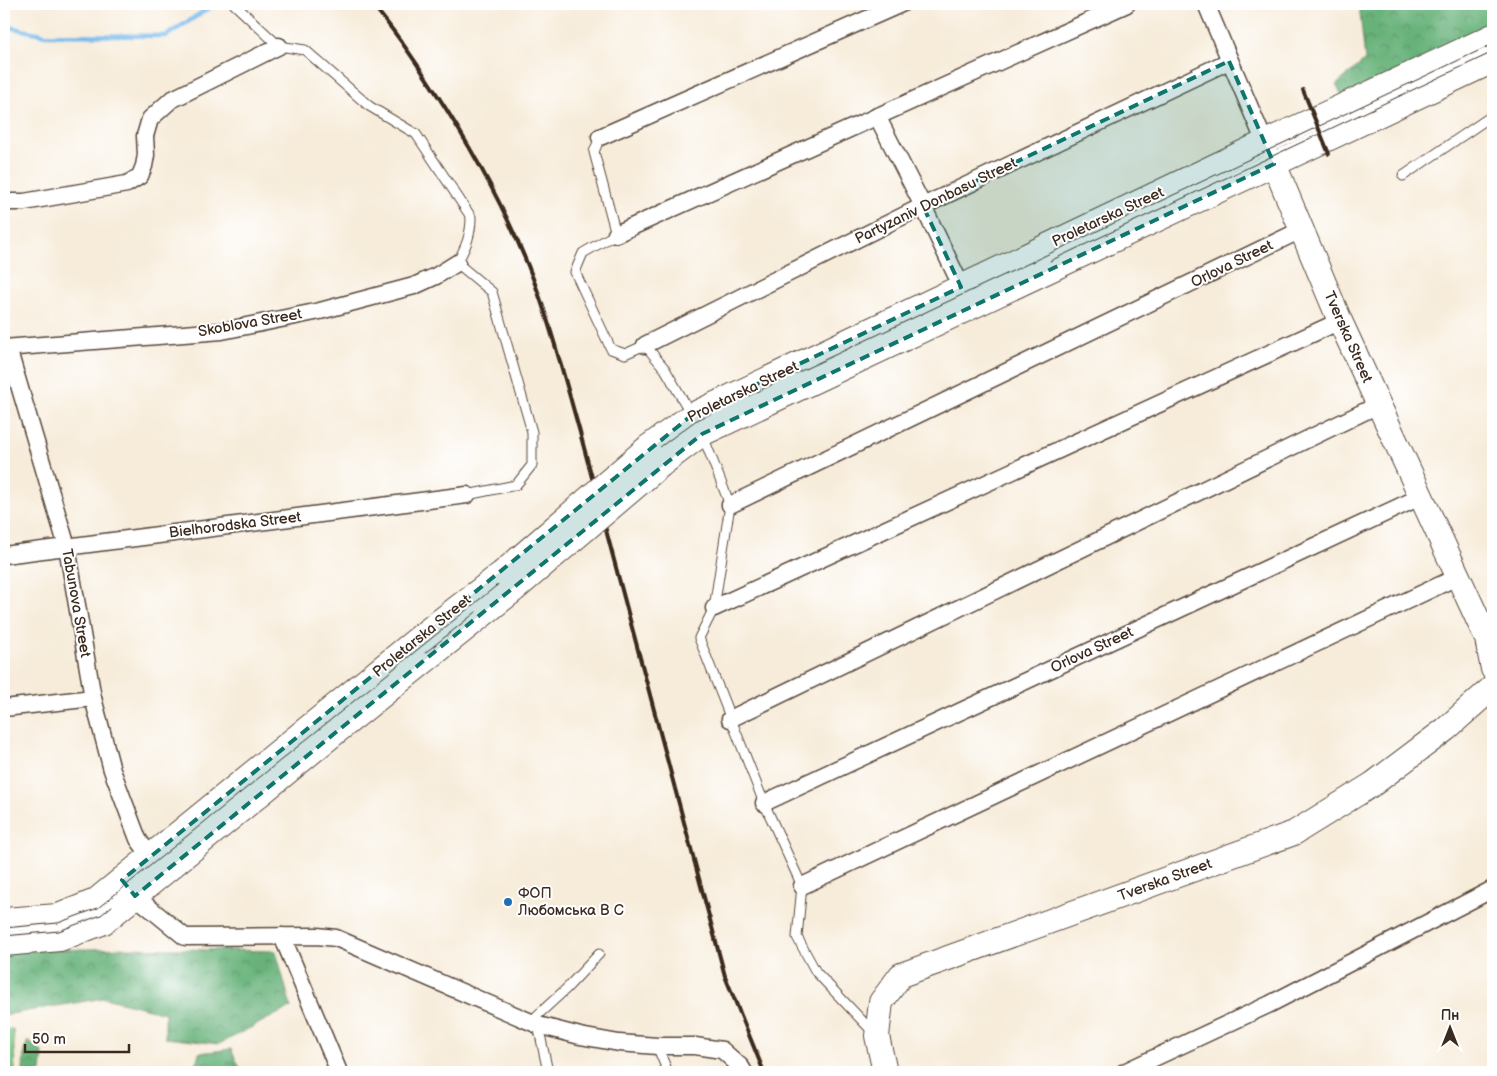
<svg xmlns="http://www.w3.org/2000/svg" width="1497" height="1076" font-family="'Balsamiq Sans',sans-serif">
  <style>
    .grass { fill: #80cf8f; stroke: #5e7c56 }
    .forest { fill: url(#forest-crowns); stroke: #526e4c }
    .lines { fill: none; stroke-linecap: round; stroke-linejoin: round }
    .stream { stroke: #73baeb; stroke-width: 4.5 }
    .lane-casing { stroke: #57473a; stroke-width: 11 }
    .street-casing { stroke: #57473a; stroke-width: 19 }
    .secondary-casing { stroke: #57473a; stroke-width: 26 }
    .lane { stroke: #fff; stroke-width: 9 }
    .street { stroke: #fff; stroke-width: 16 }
    .secondary { stroke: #fff; stroke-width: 24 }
    .tram { stroke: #3b2a1e; stroke-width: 1 }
    .rail { stroke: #3b2a1e; stroke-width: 4 }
    .secondary-bridge-casing { stroke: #57473a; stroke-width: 26; stroke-linecap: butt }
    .secondary-bridge { stroke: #fff; stroke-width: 24 }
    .marked { fill: #0f766e; fill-opacity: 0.2; stroke: #0f766e; stroke-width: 4; stroke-dasharray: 10 6; stroke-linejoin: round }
    .poi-dot { fill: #1f6fb2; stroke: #fff; stroke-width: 2 }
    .labels { text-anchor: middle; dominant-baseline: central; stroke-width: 4; stroke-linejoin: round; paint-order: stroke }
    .street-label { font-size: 15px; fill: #3b2a1e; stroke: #fff }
    .poi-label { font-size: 15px; fill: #3b2a1e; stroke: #fff; text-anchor: start }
  </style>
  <defs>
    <pattern id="forest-crowns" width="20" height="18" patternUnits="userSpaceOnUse" patternTransform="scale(1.25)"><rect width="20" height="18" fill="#68b27a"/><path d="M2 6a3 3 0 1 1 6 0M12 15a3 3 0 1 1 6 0" fill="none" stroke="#579163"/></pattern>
  </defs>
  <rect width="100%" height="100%" fill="#fff"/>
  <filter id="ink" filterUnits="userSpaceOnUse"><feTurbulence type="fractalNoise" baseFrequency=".02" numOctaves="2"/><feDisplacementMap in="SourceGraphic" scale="10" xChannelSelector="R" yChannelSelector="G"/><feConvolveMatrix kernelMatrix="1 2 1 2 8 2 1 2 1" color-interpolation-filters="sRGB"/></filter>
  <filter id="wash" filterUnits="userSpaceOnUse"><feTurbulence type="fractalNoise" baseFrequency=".0096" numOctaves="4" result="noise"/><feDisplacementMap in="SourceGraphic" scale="20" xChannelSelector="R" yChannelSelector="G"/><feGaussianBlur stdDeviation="1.12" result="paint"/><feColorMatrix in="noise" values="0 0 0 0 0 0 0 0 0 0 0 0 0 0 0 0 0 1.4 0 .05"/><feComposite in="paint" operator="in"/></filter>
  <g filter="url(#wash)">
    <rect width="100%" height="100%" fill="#f7ecda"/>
    <path class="grass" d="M13,1029L15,1072H4V1030Z"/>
    <g class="forest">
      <path d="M1359,4H1493V28L1343,97L1336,85L1365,60Z"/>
      <path d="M127,948L276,951L291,1007L219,1044L165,1038V1013L104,998L4,1015V951Z"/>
      <path d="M28,1041L43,1053L41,1072H23L24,1050Z"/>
      <path d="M231,1049L242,1072H194L199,1053Z"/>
    </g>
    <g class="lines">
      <path class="stream" d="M4,26L46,35L166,36L215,4"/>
    </g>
  </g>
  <g filter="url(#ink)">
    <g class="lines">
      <g class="lane-casing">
        <g id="lane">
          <path d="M234,4L279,46L305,50L369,106L416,134L471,217C471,235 466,247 457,263L492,292L532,432V465L516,485L467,495"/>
          <path d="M600,137L594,152L616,234L583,253L575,272L611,349L625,354L645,345L665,369L691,414"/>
          <path d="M1403,176L1493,115"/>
          <path d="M703,436L730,505L714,608L699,638L764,803L802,886L797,937L816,972L873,1032"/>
          <path d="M530,1022L566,989L599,954"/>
          <path d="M538,1025L548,1072"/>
          <path d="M657,1046L668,1072"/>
        </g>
      </g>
      <g class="street-casing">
        <g id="street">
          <path d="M1206,4L1268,150"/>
          <path d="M877,116L923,206L966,296"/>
          <path d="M600,137L901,4"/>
          <path d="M4,202H24L127,184L140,176L144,166L146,155L145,136L150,119L171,100L279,46"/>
          <path d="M616,234L1127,4"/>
          <path d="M645,345L923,206L1229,61"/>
          <path d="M4,348L222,331L320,311L414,286L436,276L457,263"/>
          <path d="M8,348L67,547L93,698L112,770L138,839L150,856"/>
          <path d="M730,505L1301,230"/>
          <path d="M4,555L467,495"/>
          <path d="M714,608L1340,321"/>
          <path d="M4,708L93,698"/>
          <path d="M730,719L1378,405"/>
          <path d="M764,803L1420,497"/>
          <path d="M802,886L1457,577"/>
          <path d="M130,890L135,896L185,937L317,936L336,938L538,1025L580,1036L619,1043L657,1046H695L722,1050L741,1067L744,1072"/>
          <path d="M282,936L339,1072"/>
          <path d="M1124,1072L1270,1004L1493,889"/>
        </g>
      </g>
      <g class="secondary-casing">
        <g id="secondary">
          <path d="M1274,164L1340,321L1487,639L1493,669"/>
          <path d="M648,447L692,415L1265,142L1493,36"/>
          <path d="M661,465L702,434L1493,61"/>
          <path d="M4,920L58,916L95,901L422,635L502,573"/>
          <path d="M4,944L60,939L104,922L335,733L514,590"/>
          <path d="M885,1072L877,1036L881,1002L901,975L1294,833L1373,784L1446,729L1493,687"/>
        </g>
      </g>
      <use href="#lane" class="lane"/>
      <use href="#street" class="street"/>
      <use href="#secondary" class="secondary"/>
      <g class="tram">
        <path d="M1050,261L1493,52"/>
        <path d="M425,653L476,612"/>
        <path d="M4,928L58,923L98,908L506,578L652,453L695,421L1493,44"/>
        <path d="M4,936L59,931L101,915L112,906"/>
      </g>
      <g class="rail">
        <path d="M372,4C396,32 416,62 436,93C474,152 509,215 534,281C552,329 565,380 579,429L725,976L764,1072"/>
        <path d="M1303,90L1329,154"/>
      </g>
      <g class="secondary-bridge-casing">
        <g id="secondary-bridge">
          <path d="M502,573L648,447"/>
          <path d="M514,590L661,465"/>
        </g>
      </g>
      <use href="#secondary-bridge" class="secondary-bridge"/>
    </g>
  </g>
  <path class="marked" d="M1229,61L1274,164L702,434L135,896L122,880L692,415L961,287L923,206Z"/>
  <circle class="poi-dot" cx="508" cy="902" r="5"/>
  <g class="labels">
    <g class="street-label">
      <text transform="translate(936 201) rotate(-26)">Partyzaniv Donbasu Street</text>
      <text transform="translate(1108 217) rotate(-25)">Proletarska Street</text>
      <text transform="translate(1232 264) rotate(-26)">Orlova Street</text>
      <text transform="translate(250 323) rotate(-10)">Skoblova Street</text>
      <text transform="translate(1348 337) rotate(66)">Tverska Street</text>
      <text transform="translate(743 392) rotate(-26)">Proletarska Street</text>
      <text transform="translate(235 525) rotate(-7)">Bielhorodska Street</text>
      <text transform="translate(76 603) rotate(80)">Tabunova Street</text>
      <text transform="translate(422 636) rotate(-39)">Proletarska Street</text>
      <text transform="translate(1092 650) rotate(-25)">Orlova Street</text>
      <text transform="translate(1165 880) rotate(-20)">Tverska Street</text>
    </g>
    <g class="poi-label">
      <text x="518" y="893">ФОП<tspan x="518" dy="17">Любомська В С</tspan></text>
    </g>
  </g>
  <rect width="1497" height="1076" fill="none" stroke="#fff" stroke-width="20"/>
  <g transform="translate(1450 1028)" stroke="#ffffff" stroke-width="4" paint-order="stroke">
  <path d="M0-4L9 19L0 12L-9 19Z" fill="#3b2a1e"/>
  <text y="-8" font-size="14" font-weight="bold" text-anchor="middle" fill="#3b2a1e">Пн</text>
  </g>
  <path d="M25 1044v8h104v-8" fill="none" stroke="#3b2a1e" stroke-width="2.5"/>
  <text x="32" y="1044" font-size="15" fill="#3b2a1e" stroke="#ffffff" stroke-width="4" paint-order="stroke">50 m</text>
</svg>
